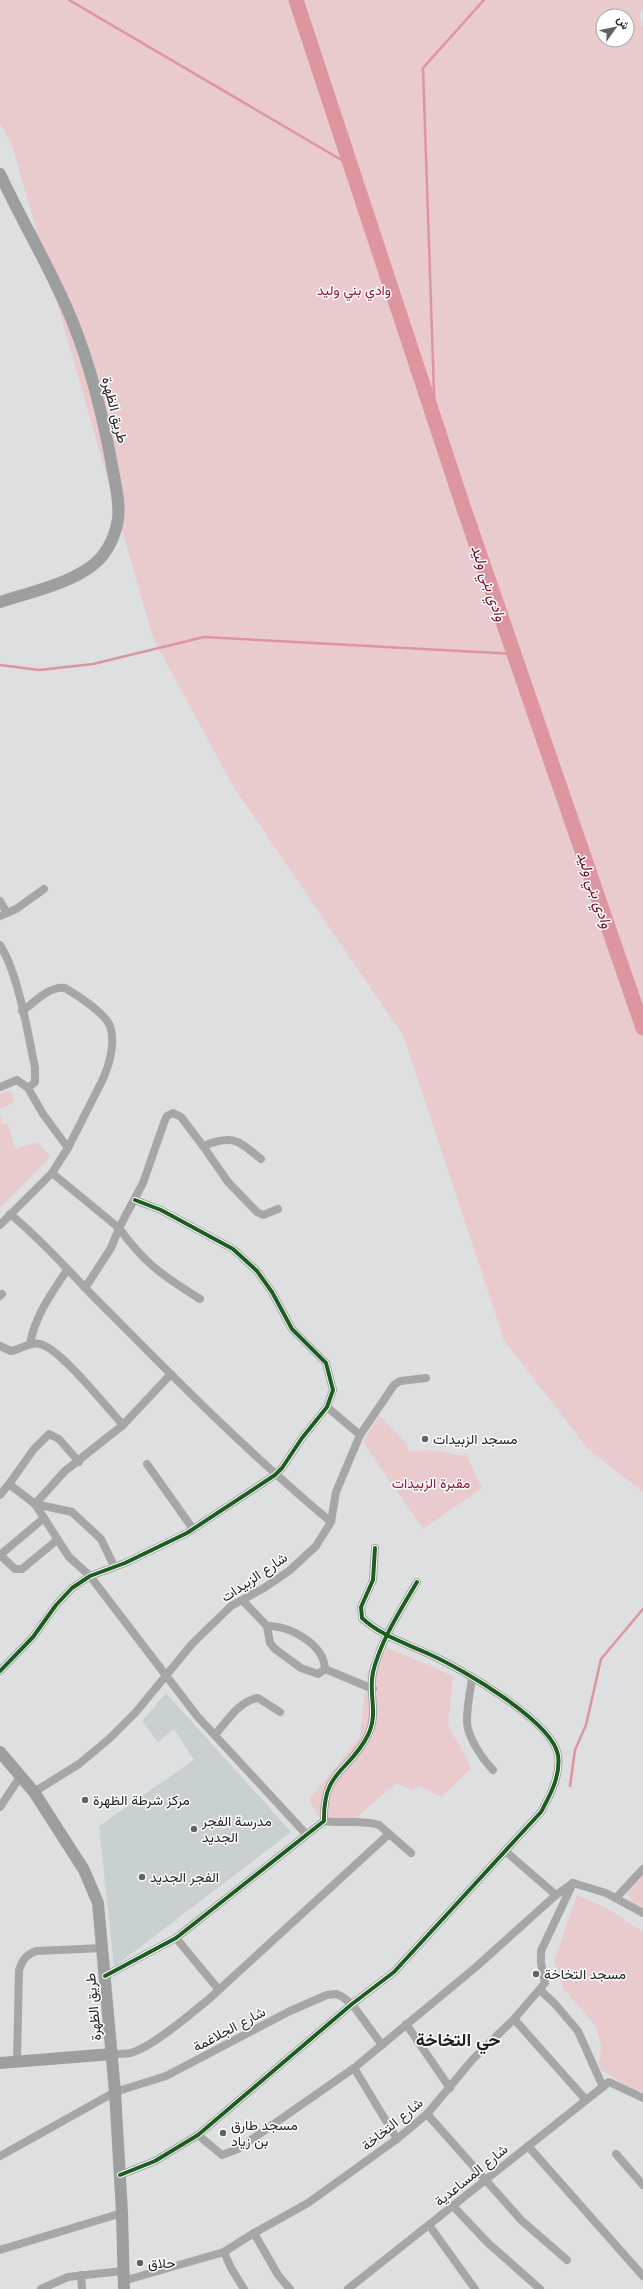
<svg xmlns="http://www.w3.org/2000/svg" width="643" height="2289" font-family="Montserrat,Vazirmatn,sans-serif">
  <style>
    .built { fill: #c8d0d2 }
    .green { fill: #e9cacd; fill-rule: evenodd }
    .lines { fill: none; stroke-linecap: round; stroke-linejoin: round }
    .stream { stroke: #dd969f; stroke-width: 2.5 }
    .river { stroke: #dd969f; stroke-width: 15 }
    .street { stroke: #a6a6a6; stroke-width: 8 }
    .primary { stroke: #9d9f9f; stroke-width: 12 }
    .cycleway-casing { stroke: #fff; stroke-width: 6 }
    .cycleway { stroke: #1b5e20; stroke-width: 4 }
    .poi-dot { fill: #616263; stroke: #fff; stroke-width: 1.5 }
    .labels { text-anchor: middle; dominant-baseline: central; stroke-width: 3; stroke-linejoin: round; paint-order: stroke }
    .park-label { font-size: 14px; fill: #931537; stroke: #fff }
    .street-label { font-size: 14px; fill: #1e1f20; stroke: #fff }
    .poi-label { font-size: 14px; fill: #1e1f20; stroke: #fff; text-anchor: start }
    .water-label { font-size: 15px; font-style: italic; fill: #6c0d27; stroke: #fff }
    .district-label { font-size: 18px; font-weight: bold; fill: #1e1f20; stroke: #fff }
  </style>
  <rect width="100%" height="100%" fill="#dddfe0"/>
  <path class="built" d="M166,1693L291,1832L114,1967L99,1826L194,1760L174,1729L158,1742L142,1721Z"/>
  <g class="green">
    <path d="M0,0H643V10L639,15L643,27V1492L587,1448L504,1340L404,1037L233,786L153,638L11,142L0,124ZM603,16H627V40H603Z"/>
    <path d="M11,1091L15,1102L0,1109V1094Z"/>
    <path d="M0,1116L3,1124H8L15,1149L38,1142L50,1157L0,1208Z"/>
    <path d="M379,1416L406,1442L409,1451L433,1450L467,1457L482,1488L423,1529L363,1442Z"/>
    <path d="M388,1648L453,1676L448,1727L461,1747L471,1768L442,1797L419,1786L412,1791L397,1783L354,1819L321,1820L309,1800L360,1737L367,1673Z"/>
    <path d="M643,1863V1916L635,1910L627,1891Z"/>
    <path d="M577,1895L605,1907L643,1932V2092L625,2085L599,2068L601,2046L596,2026L563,1988L554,1961Z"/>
  </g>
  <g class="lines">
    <g class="stream">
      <path d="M69,0L350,165"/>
      <path d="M435,422L423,68L484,0"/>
      <path d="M0,665L39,670L93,664L204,637L514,654"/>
      <path d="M570,1786L575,1750L586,1725L601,1659L643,1609"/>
    </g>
    <path class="river" d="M296,0L463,506L643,1028"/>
    <g class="street">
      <path d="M0,901L7,913"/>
      <path d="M0,916L16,909L44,889"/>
      <path d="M0,945C18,973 28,1033 35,1068V1082L28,1088"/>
      <path d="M0,1087L17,1080L28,1088L43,1114L68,1148"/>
      <path d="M203,1146L228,1182L257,1212L263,1215L278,1209"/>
      <path d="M52,1173L119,1228L143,1183L165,1120L167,1116L173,1113L181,1117L203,1146C233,1134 237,1140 261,1159"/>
      <path d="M10,1214C47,1244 77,1281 111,1314C182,1386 253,1457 331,1522"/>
      <path d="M0,1225L52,1173L68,1148L102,1081C109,1066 116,1043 110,1026C105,1013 77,995 65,988C50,985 34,1003 22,1011"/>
      <path d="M119,1228C144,1263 163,1276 200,1299"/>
      <path d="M85,1288L111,1248L119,1228"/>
      <path d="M0,1296L2,1294"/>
      <path d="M30,1344C35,1316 51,1294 67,1270"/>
      <path d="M0,1346L11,1351C20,1350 30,1341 40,1344C60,1348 107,1408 123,1425"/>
      <path d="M327,1407L360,1435"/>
      <path d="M147,1464L193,1529"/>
      <path d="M9,1484L34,1449L49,1434L59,1439L79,1462"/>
      <path d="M0,1495L9,1484L35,1504L69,1557L90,1576L197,1716L306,1834"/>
      <path d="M35,1504L65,1471L123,1425L171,1374"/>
      <path d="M35,1504L72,1512L101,1539L114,1566"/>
      <path d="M0,1555L15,1569H22L57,1540"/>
      <path d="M0,1555L44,1518"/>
      <path d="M243,1601L267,1626L270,1643L275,1649L301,1668L318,1674L325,1669"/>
      <path d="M267,1626C289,1625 324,1644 325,1669L373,1689"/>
      <path d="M0,1671L33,1637L56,1605L72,1588L90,1576L125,1563L187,1533L275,1475L282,1468L302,1438L327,1407L333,1390L326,1363L292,1329L272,1292L257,1271L233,1249L161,1210L135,1200"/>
      <path d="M472,1679C470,1692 467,1706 467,1719C466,1736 482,1758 493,1770"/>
      <path d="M215,1735C227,1721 239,1701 258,1698L280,1712"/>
      <path d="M34,1792L79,1764L110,1738L136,1712L192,1644L231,1606L264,1588L289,1571L316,1546L331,1522L336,1492L360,1435L394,1385L400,1381L426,1378"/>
      <path d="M0,1807L20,1777"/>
      <path d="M324,1821C342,1824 362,1819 379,1825L411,1853"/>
      <path d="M505,1851L556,1895"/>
      <path d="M616,1898L643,1869"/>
      <path d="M176,1938L219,1990"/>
      <path d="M105,1976L176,1938L324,1821C323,1769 349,1773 368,1735C379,1712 368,1695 373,1672C381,1640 400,1611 417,1582"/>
      <path d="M540,1990L555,2004L578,2031L603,2087"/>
      <path d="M514,2019L586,2100"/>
      <path d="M406,2024L450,2088"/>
      <path d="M112,2054C118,2054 124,2054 130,2053C150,2049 192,2013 209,1999L389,1834"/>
      <path d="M17,2060L19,1970C23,1959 26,1955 36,1951L103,1948"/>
      <path d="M354,2068L397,2139"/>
      <path d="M427,2114L521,2220L567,2260"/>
      <path d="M198,2135L222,2155L238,2149L354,2068L476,1967L556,1895L573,1883L606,1893L643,1913"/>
      <path d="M528,2146L643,2276"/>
      <path d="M616,2154L643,2185"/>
      <path d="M0,2156L115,2092L166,2076L290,2011L327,1995L336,1994L341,1996L352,2004L382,2045"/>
      <path d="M120,2175L155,2161L198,2135L352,2004L394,1972L541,1812C550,1795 561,1776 558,1755C552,1721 462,1669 431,1655C408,1644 381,1636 362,1618L361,1607L373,1580L375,1548"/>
      <path d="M453,2206L488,2243L540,2289"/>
      <path d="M429,2225L475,2289"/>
      <path d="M254,2233L278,2275L290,2289"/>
      <path d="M0,2250L122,2213"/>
      <path d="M224,2252L231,2268L244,2289"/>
      <path d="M81,2275L82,2289"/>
      <path d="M123,2281L224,2252L254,2233L308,2203L397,2139L427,2114L473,2059L514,2019L545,1983L541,1963V1951L573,1883"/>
      <path d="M41,2289L68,2277L122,2271"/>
      <path d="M348,2289L609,2082L643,2098"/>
    </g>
    <g class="primary">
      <path d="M0,174C23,224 53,272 73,323C92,370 104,421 113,471C116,487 120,503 118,519C116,532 111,545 103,555C83,581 31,592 0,602"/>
      <path d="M0,1752L34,1792L84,1870L98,1903L115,2092L122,2213L124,2289"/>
      <path d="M0,2063L112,2054"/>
    </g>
    <g class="cycleway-casing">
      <g id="cycleway">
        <path d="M0,1671L33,1637L56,1605L72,1588L90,1576L125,1563L187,1533L275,1475L282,1468L302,1438L327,1407L333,1390L326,1363L292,1329L272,1292L257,1271L233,1249L161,1210L135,1200"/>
        <path d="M105,1976L176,1938L324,1821C323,1769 349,1773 368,1735C379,1712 368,1695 373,1672C381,1640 400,1611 417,1582"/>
        <path d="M120,2175L155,2161L198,2135L352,2004L394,1972L541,1812C550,1795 561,1776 558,1755C552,1721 462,1669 431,1655C408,1644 381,1636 362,1618L361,1607L373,1580L375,1548"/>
      </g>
    </g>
    <use href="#cycleway" class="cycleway"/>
  </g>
  <g class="poi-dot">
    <circle cx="425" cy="1439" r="4"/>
    <circle cx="85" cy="1800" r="4"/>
    <circle cx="194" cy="1829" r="4"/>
    <circle cx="142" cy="1877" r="4"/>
    <circle cx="536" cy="1974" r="4"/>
    <circle cx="223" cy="2133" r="4"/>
    <circle cx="140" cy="2263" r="4"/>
  </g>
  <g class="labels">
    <g class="park-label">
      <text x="354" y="290">وادي بني وليد</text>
      <text x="431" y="1483">مقبرة الزبيدات</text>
    </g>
    <g class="street-label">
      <text transform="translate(115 410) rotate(76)">طريق الظهرة</text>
      <text transform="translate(254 1577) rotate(-34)">شارع الزبيدات</text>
      <text transform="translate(93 2007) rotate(-95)">طريق الظهرة</text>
      <text transform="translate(229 2029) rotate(-28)">شارع الجلاغمة</text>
      <text transform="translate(392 2124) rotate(-39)">شارع التخاخة</text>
      <text transform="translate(471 2175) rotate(-39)">شارع المساعدية</text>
    </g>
    <g class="poi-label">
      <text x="433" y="1439">مسجد الزبيدات</text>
      <text x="93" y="1800">مركز شرطة الظهرة</text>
      <text x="202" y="1821">مدرسة الفجر<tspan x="202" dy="16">الجديد</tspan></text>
      <text x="150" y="1877">الفجر الجديد</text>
      <text x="544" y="1974">مسجد التخاخة</text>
      <text x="231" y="2125">مسجد طارق<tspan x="231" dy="16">بن زياد</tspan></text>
      <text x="148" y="2263">حلاق</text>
    </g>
    <g class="water-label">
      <text transform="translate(489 583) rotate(71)">وادي بني وليد</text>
      <text transform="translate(595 890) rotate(71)">وادي بني وليد</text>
    </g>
    <g class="district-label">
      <text x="458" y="2040">حي التخاخة</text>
    </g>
  </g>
  <g transform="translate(615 28) rotate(57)"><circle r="19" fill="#ffffff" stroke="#a5a5a6"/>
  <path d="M0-3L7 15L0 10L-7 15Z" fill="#616263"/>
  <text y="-6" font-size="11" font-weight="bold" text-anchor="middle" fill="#1e1f20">ش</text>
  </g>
</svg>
